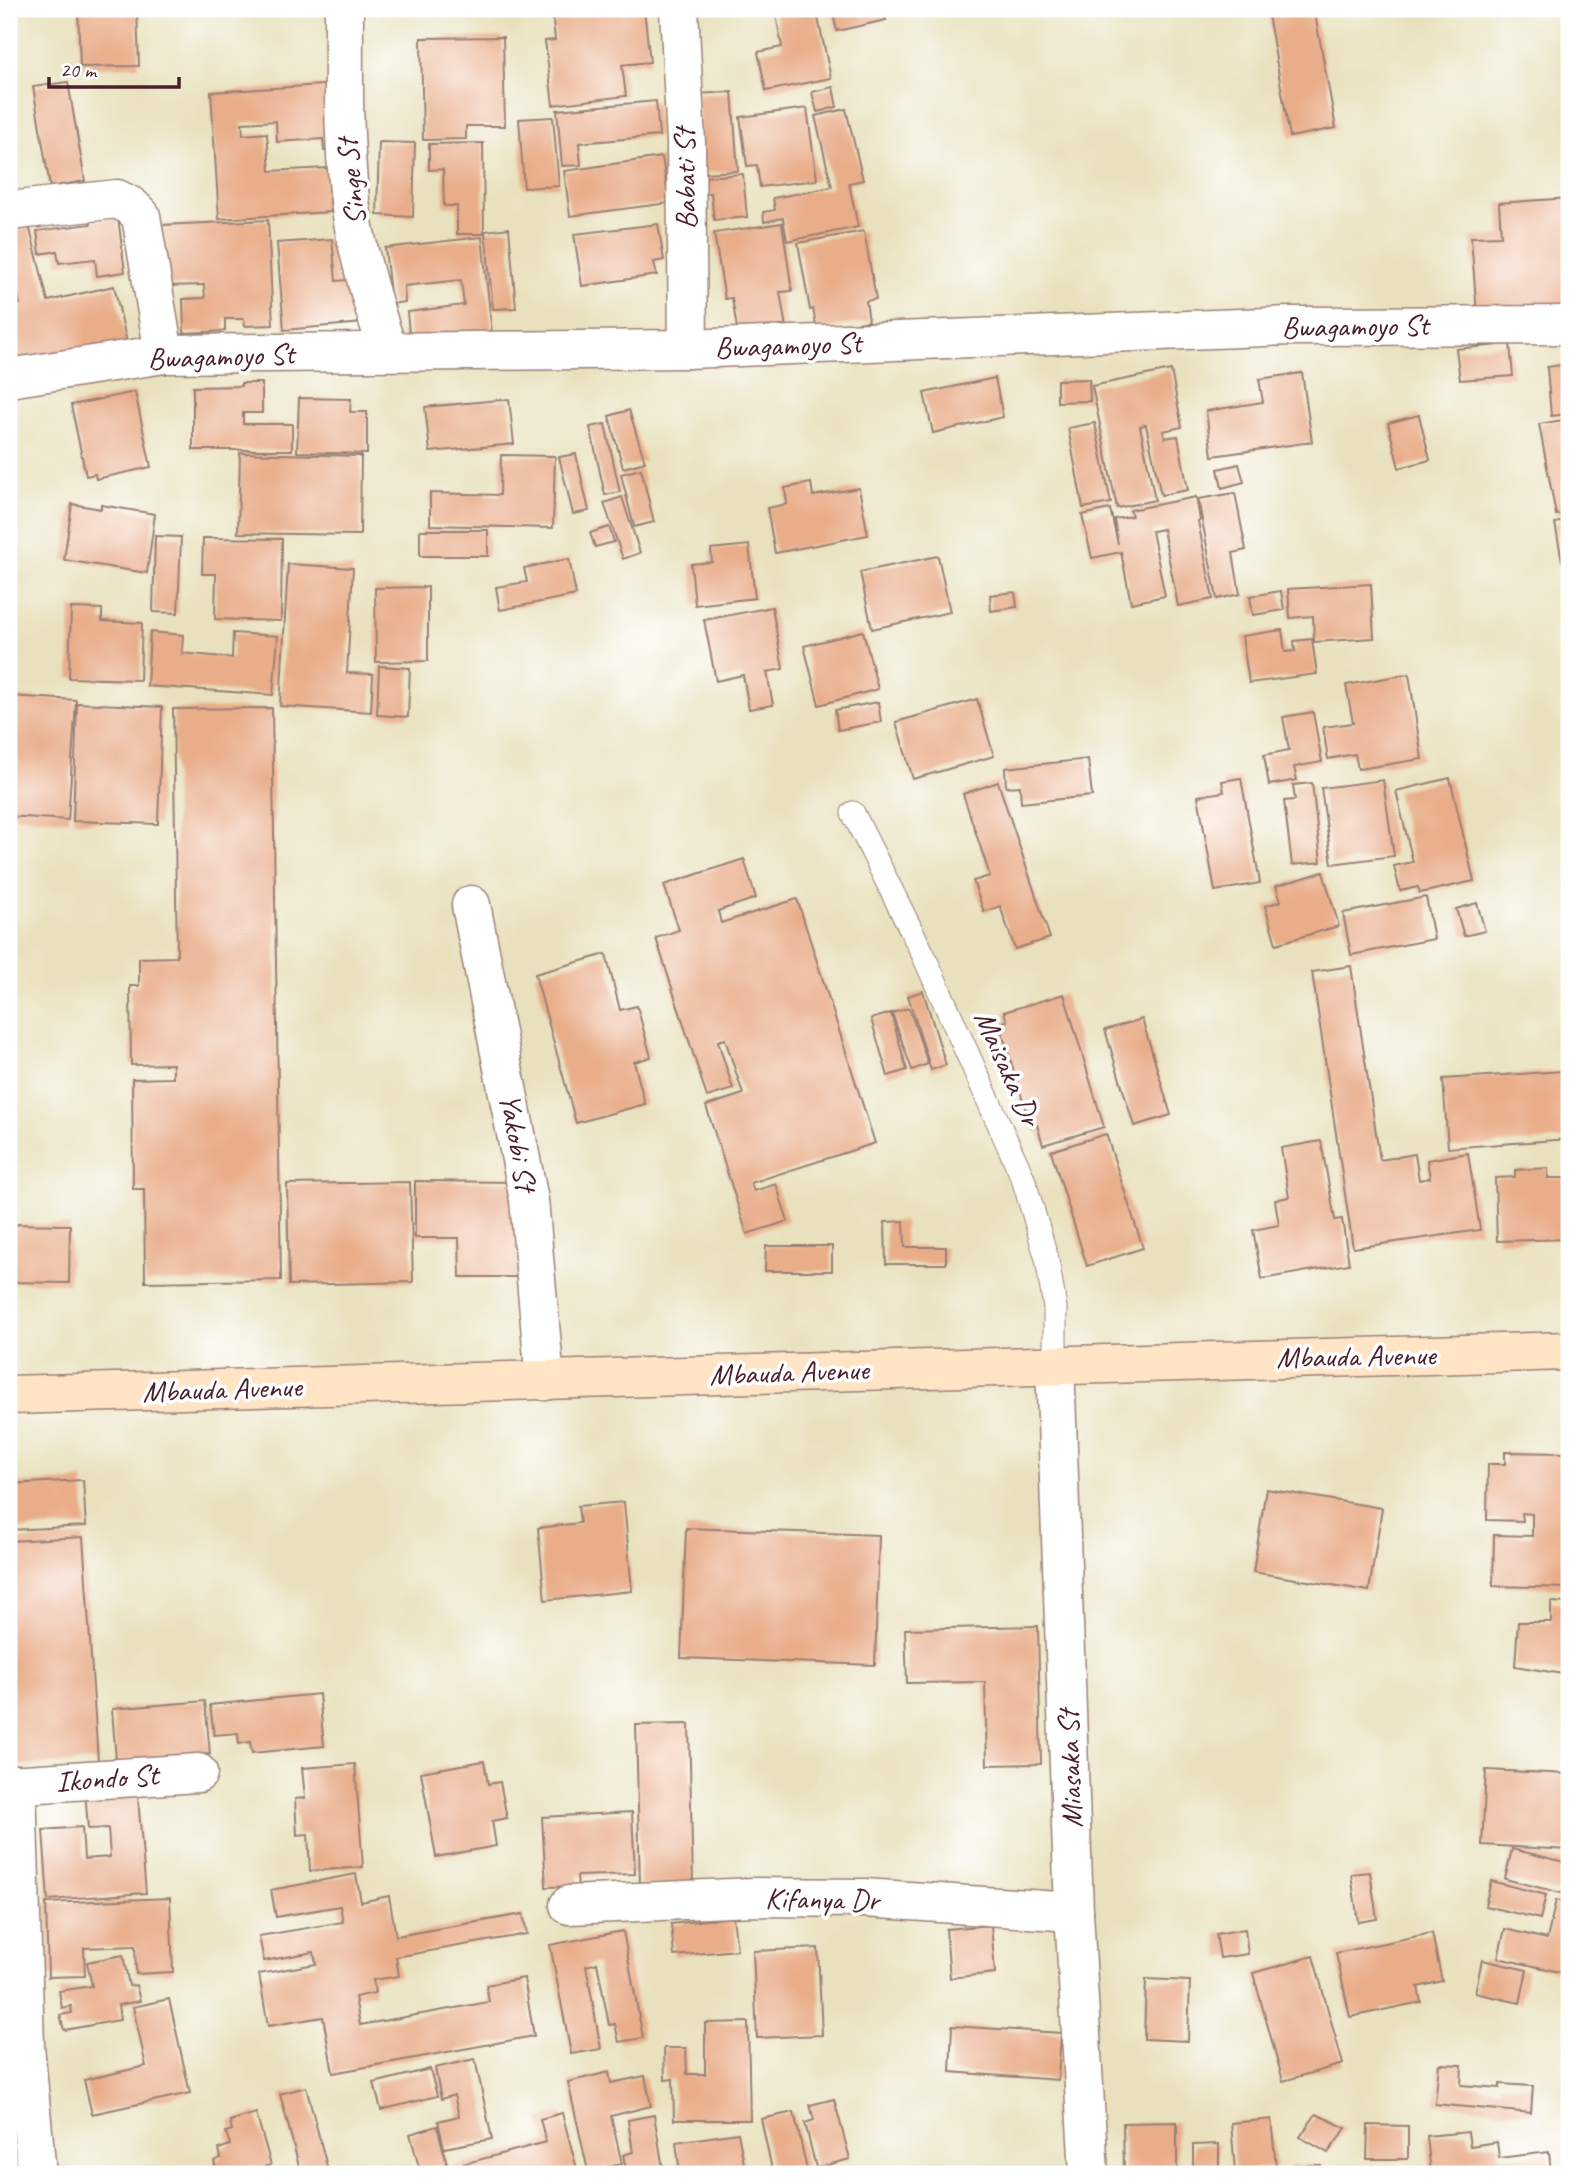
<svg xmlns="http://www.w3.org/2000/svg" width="1578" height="2183" font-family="Caveat,sans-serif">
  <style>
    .building { fill: #e9ad8a }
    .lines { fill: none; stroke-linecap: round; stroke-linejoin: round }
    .lane-casing { stroke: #9a8074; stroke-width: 25 }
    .street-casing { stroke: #9a8074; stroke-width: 41 }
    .secondary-casing { stroke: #9a8074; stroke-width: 41 }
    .lane { stroke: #fff; stroke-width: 23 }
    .street { stroke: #fff; stroke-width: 38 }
    .secondary { stroke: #ffe4c6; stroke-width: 38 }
    .labels { text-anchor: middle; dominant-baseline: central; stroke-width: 7; stroke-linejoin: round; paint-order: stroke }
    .street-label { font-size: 30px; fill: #4a1f2b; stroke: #fff }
  </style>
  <rect width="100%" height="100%" fill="#fff"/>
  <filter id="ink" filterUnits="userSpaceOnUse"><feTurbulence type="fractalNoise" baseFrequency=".0143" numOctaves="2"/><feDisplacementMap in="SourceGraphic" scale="14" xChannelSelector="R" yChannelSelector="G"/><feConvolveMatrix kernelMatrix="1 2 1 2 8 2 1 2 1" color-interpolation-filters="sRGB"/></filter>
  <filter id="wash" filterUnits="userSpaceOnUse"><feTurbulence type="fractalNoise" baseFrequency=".00686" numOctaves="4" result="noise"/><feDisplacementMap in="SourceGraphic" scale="28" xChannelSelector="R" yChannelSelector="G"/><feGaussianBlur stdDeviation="1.57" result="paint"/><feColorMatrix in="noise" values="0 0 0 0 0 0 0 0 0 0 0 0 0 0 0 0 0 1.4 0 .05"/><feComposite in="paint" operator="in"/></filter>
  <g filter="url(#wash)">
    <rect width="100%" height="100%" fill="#e9e1be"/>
    <g id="blocks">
      <g class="building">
        <path d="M78,9H137L139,66L80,67Z"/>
        <path d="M575,9H644L650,62L622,65L626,96L553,105L545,41L555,40L552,12Z"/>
        <path d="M775,9H816L831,78L766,91L758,52L782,47Z"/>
        <path d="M832,9H884L886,20L837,31Z"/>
        <path d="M1267,9H1314L1336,128L1290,137Z"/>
        <path d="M503,37L505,126H466V139L423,140L421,38Z"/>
        <path d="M68,82L85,181L50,187L33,87Z"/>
        <path d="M338,84L342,150L324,151L323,139L277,142L276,121L242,123L243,135L267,133L270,171L328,168L331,212L219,219L211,92Z"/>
        <path d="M833,87L837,107L817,112L812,92Z"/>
        <path d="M732,92L738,171L703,173L697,94Z"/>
        <path d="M656,101L659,136L579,143L581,165L562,166L557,110Z"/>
        <path d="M807,108L817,180L760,187L757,165L747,166L740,117Z"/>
        <path d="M846,109L863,180L849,183L858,227L787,241L783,218L764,222L763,212L775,210L773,198L832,187L815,116Z"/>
        <path d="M553,117L559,186L524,188L519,119Z"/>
        <path d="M379,142L415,143L413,217L377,215Z"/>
        <path d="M483,143L484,234H457V206H444L443,169L429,170V144Z"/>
        <path d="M662,157L669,203L570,216L564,171Z"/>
        <path d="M743,174L747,217L714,220L711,193L706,194L704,177Z"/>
        <path d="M1569,198V307L1477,314L1471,237L1501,236L1499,203Z"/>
        <path d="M118,217L125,272L97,276L95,259L59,263L57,251L40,254L37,231L91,224L90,221Z"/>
        <path d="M268,220L273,325L245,326L244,319H225V331L184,333L183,299L205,298L204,285L166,286L162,225Z"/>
        <path d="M782,223L792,291L780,292L786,328L738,335L732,298L725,299L714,233Z"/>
        <path d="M658,224L664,260L654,262L657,275L582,286L574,234Z"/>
        <path d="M29,225L48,301L114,286L128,347L9,367V307L20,304L9,255V230Z"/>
        <path d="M509,228L516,308L493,309L485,231Z"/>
        <path d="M864,231L876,299L866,301L869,321L817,330L813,309L810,310L798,243Z"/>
        <path d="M482,237L492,333L410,342L407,312L464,305L461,280L404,286L405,302L391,304L385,248Z"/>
        <path d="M332,239L336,281L359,279L363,323L284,330L277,243Z"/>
        <path d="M1510,344L1513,376L1460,380L1456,349Z"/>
        <path d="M1569,364V414L1551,416L1547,367Z"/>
        <path d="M1171,370L1182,427L1163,431L1165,438L1178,436L1188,490L1161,495L1146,425L1140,426L1155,500L1117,508L1092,386Z"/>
        <path d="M1302,373L1312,442L1212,456L1206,411L1263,402L1259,379Z"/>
        <path d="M995,378L1003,417L933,433L924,393Z"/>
        <path d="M1089,379L1090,401L1057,402V380Z"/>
        <path d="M241,383H262V413H243V424H292V450H193V387L241,386Z"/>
        <path d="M135,392L151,467L96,479L95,474L86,476L71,405Z"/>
        <path d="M299,398L351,399L350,412H367V454L297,452Z"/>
        <path d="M509,399L514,444L430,452L425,407Z"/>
        <path d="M629,410L645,462L623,468L609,416Z"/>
        <path d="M1419,415L1430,460L1399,468L1388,423Z"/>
        <path d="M1569,419V513L1556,515L1539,424Z"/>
        <path d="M1095,423L1111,503L1083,508L1068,428Z"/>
        <path d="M605,424L620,492L605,495L590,427Z"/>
        <path d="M240,453L361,456L360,535L238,533Z"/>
        <path d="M576,454L589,511L573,514L559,457Z"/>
        <path d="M501,455L555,456L553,528L430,525V493L500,495Z"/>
        <path d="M1239,464L1244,482L1222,488L1218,469Z"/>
        <path d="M641,469L654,522L634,527L621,474Z"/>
        <path d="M811,483L813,496L859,488L868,535L775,553L767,508L787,504L785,488Z"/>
        <path d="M1235,493L1246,550L1233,553L1240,594L1217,599L1198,499Z"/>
        <path d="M622,497L640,553L623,559L604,503Z"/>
        <path d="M1196,497L1200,520L1198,521L1213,599L1178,606L1163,529L1152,531L1165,596L1131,603L1121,552L1092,558L1082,515L1110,509L1118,544L1114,519L1132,516L1130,510Z"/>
        <path d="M72,504L101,509V505L155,514L147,573L64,560Z"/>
        <path d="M1569,520V559L1562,561L1555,523Z"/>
        <path d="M609,527L614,542L595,547L590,533Z"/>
        <rect x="420" y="530" width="68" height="26"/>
        <path d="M155,536L181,537L178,613L153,612Z"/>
        <path d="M203,538L282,539L281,621L215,619L216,574H202Z"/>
        <path d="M749,545L755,598L695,605L691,564L712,562L711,549Z"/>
        <path d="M938,556L950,612L872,629L860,572Z"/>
        <path d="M569,559L576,595L500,610L496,587L527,582L524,568Z"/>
        <path d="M288,564L353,568L347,673L373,674L371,712L280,706Z"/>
        <path d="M1371,584L1374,638L1314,642L1313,616L1290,618L1288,589Z"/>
        <path d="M428,587V661L376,662L375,588Z"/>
        <path d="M1281,591L1284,610L1253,615L1250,596Z"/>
        <path d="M1015,592L1017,607L991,611L990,595Z"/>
        <path d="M772,607L783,669L767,672L773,705L749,709L743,675L716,681L704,620Z"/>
        <path d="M71,608L102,609V621L142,623L140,680L69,678Z"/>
        <path d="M1282,630L1285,652L1295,651L1294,641L1312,639L1317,674L1249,683L1242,636Z"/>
        <path d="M863,631L878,689L819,705L804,646Z"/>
        <path d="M150,632L183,635L182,653L232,658L233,633L278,636L273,695L147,686Z"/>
        <path d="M379,666L410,668L408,717L377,715Z"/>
        <path d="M1409,674L1422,759L1358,769L1355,754L1328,759L1323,727L1353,723L1346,685Z"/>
        <path d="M9,696L76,700L68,820L9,816Z"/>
        <path d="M977,699L994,756L913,779L896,722Z"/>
        <path d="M878,702L881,722L838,730L835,710Z"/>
        <path d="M77,703L162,707L158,824L73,821Z"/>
        <path d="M272,708L281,1280L145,1282L144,1189H133L132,1079L173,1078V1064L131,1065L130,986H139V958L177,957L173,709Z"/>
        <path d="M1313,712L1322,762L1294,767L1297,780L1269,785L1264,755L1289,750L1283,717Z"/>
        <path d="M1088,759L1092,796L1021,803L1020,786L1006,787L1005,768Z"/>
        <path d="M1241,778L1260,883L1215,891L1198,796L1224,792L1222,781Z"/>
        <path d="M1450,778L1474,881L1420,893L1418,887L1400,891L1394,866L1413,862L1396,791Z"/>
        <path d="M1383,780L1394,856L1332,864L1321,788Z"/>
        <path d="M998,782L1050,938L1015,949L1000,906L984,912L973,881L990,876L963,794Z"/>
        <path d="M1312,783L1321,862L1292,865L1284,801L1295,800L1293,785Z"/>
        <path d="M744,859L756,898L718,911L721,923L797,899L875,1143L751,1183L754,1191L776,1184L788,1221L747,1234L706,1106L743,1094L725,1039L718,1041L733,1089L707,1097L656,938L679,930L664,885Z"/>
        <path d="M1323,872L1339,926L1276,944L1265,906L1281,901L1276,886Z"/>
        <path d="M1426,897L1434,939L1351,955L1343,913Z"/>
        <path d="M1477,903L1485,931L1464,936L1456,909Z"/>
        <path d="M606,954L620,1010L637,1006L651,1057L634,1062L645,1104L576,1123L535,974Z"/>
        <path d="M1351,966L1380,1160L1415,1154L1419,1180L1430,1178L1427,1160L1468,1153L1480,1230L1353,1248L1312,972Z"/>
        <path d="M923,991L946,1065L931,1070L908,996Z"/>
        <path d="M1064,994L1104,1127L1043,1145L1037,1125L1031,1127L999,1023L1007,1021L1004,1012Z"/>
        <path d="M909,1008L928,1064L912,1070L892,1013Z"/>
        <path d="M891,1013L907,1070L888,1076L871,1019Z"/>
        <path d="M1142,1019L1171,1115L1134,1126L1105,1030Z"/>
        <path d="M1563,1071L1568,1139L1448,1148L1443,1079Z"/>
        <path d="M1106,1134L1143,1248L1087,1266L1051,1151Z"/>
        <path d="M1321,1141L1335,1220L1342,1219L1349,1264L1262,1279L1253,1230L1279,1225L1275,1200L1289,1197L1281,1148Z"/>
        <path d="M1548,1168V1178H1569V1239L1497,1241L1495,1178L1515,1177V1170Z"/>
        <path d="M415,1181L518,1182L519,1277H460L459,1238H415Z"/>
        <path d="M410,1182L413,1282L289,1285L287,1184Z"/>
        <path d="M904,1221L905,1247H946V1264H886L885,1222Z"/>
        <path d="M9,1224L70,1225L69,1283L9,1282Z"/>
        <path d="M766,1246H832V1271H765Z"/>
        <path d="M1505,1452L1569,1453V1588L1493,1586L1494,1535L1532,1536V1514L1522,1513L1523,1521L1487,1520L1488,1464H1505Z"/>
        <path d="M83,1480L86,1526L9,1530V1484Z"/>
        <path d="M1266,1489L1382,1508L1369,1591L1253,1572Z"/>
        <path d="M624,1502L632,1591L545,1600L538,1528L580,1523L578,1506Z"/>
        <path d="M686,1528L879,1535L875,1665L681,1658Z"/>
        <path d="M83,1537L98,1761L13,1766L9,1719V1541Z"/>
        <path d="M1551,1602L1569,1603V1675L1515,1666L1518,1622H1551Z"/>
        <path d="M1038,1626L1041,1764L987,1765L985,1682L907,1683L905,1629Z"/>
        <path d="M319,1694L324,1746L252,1753L250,1742L239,1744L238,1733L214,1735L210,1705Z"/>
        <path d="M205,1701L210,1754L116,1761L112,1709Z"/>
        <path d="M689,1724L693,1884L640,1886L636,1725Z"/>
        <path d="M484,1761L488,1784L500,1782L507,1818L492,1821L496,1846L436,1857L421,1772Z"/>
        <path d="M355,1764L363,1867L310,1871L308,1834L297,1835L295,1799L305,1798L302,1768Z"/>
        <path d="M1486,1770L1569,1774V1850L1482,1845Z"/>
        <path d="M137,1786L146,1893L48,1900L43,1830L82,1827L84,1859L110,1857L108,1828L88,1829L85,1790Z"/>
        <path d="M632,1812L635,1874L577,1876L578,1886L546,1887L542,1817Z"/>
        <path d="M1512,1849L1569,1863V1895L1505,1879Z"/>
        <path d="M1370,1872L1377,1919L1358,1922L1351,1874Z"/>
        <path d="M356,1874L361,1902L389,1896L396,1936L523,1914L527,1934L396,1957L399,1976L373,1980L375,1993L355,1997L360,2025L489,2002L486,1985L524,1978L534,2036L333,2073L323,2017L268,2026L259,1974L316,1964L314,1952L264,1961L259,1936L343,1922L340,1906L276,1917L271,1890Z"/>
        <path d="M1491,1881L1546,1895L1540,1919L1485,1906Z"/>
        <path d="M170,1898L173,1972L136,1974L135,1946L84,1948L85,1976L48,1977L46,1903Z"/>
        <path d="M1556,1900L1569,1903V1974L1498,1958L1505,1929L1547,1939Z"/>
        <path d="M733,1917L737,1950L674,1956L671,1924Z"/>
        <path d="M991,1925L995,1973L950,1978L946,1929Z"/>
        <path d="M1245,1929L1248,1954L1220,1958L1216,1934Z"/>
        <path d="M623,1931L643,2038L619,2042L615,2024L609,2025L597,1963L586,1966L601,2049L571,2054L550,1945Z"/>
        <path d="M1432,1933L1442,1981L1418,1987L1421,2002L1350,2017L1336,1953Z"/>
        <path d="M818,1948L822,2035L757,2038L753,1951Z"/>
        <path d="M123,1955L129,1986L136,1985L140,2001L118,2005L120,2020L64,2030L60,2015L72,2013L71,2006L62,2008L59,1991L92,1986L87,1962Z"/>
        <path d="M1313,1956L1343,2064L1283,2081L1253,1973Z"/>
        <path d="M1482,1960L1527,1970L1520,2003L1475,1993Z"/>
        <path d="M1146,1979L1190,1981L1188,2041L1144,2039Z"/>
        <path d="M169,1999L190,2093L92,2114L84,2080L146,2066L133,2007Z"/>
        <path d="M748,2022L750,2120H674L673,2079L665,2080L664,2048H686L687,2074H705V2023Z"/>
        <path d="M952,2026L1061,2033L1058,2080L950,2072Z"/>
        <path d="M475,2059L492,2139L444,2148L438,2121L459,2116L454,2095L441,2099L435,2068Z"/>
        <path d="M1439,2064L1462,2065L1461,2085L1500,2088V2084L1533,2086L1531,2113L1435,2104Z"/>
        <path d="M430,2069L437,2096L381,2110L374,2083Z"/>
        <path d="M609,2072L611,2083L645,2076L651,2106L611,2116L622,2164L588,2171L568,2082Z"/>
        <path d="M306,2087L329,2174H301L280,2094Z"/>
        <path d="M834,2099L850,2159L816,2168L805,2123L814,2120L810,2105Z"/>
        <path d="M794,2112L808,2174H773L761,2119Z"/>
        <path d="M256,2113L271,2165L240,2174H211L217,2172L214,2161L221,2158L219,2149L230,2145L226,2132L232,2130L230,2121Z"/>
        <path d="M562,2113L577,2169L556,2174H421L410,2134L437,2126L448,2168L546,2142L540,2119Z"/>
        <path d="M1316,2114L1346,2128L1328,2153L1300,2137Z"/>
        <path d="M654,2115L664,2174H627L623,2155L633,2152L628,2120Z"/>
        <path d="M1271,2119L1276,2167L1235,2171L1231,2123Z"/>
        <path d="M1177,2122V2174H1124L1123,2123Z"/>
        <path d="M1368,2125L1408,2126V2159H1367Z"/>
        <path d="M1468,2132L1470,2146L1497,2142L1499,2158L1549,2152L1551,2174H1431L1427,2136Z"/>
        <path d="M738,2133L746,2174H680L676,2142Z"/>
        <path d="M1219,2144V2174H1193V2145Z"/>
        <rect x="1291" y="2165" width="30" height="9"/>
        <path d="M1394,2168L1395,2174H1338V2169Z"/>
      </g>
    </g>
  </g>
  <g filter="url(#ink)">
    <use href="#blocks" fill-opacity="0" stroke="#9a8074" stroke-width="2"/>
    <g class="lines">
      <g class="lane-casing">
        <path id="lane" d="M853,813L923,954L1023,1178L1047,1259L1055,1308V1363"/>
      </g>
      <g class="street-casing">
        <g id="street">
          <path d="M344,9C344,79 342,153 353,222C361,266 374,309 388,351"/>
          <path d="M679,9L686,142L688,349"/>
          <path d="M9,211L117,199L131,206L141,216L164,354"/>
          <path d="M9,378L164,354L688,349L1291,326L1569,325"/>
          <path d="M471,905L529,1200L545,1381"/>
          <path d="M1055,1363L1074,1912L1089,2174"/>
          <path d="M17,1784L25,2046L37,2174"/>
          <path d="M9,1785L198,1773"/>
          <path d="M569,1905L754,1897L864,1898L1074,1912"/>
        </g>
      </g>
      <g class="secondary-casing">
        <path id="secondary" d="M9,1395L1569,1351"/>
      </g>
      <use href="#lane" class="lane"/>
      <use href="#street" class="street"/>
      <use href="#secondary" class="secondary"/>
    </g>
  </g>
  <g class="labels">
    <g class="street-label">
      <text transform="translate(685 179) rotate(-91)">Babati St</text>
      <text transform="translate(351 182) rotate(-96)">Singe St</text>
      <text transform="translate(1355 326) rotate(-1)">Bwagamoyo St</text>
      <text transform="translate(788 345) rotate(-2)">Bwagamoyo St</text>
      <text transform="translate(221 356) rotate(-2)">Bwagamoyo St</text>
      <text transform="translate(1008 1068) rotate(66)">Maisaka Dr</text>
      <text transform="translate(518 1142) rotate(80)">Yakobi St</text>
      <text transform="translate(1356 1356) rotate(-1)">Mbauda Avenue</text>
      <text transform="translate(789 1372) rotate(-2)">Mbauda Avenue</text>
      <text transform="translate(222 1389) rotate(-2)">Mbauda Avenue</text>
      <text transform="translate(1070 1769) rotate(-92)">Miasaka St</text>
      <text transform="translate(107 1778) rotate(-4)">Ikondo St</text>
      <text transform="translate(822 1899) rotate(1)">Kifanya Dr</text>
    </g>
  </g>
  <rect width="1578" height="2183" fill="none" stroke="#fff" stroke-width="35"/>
  <path d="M49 77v10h130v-10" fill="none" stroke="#4a1f2b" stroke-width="3.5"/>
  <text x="60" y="77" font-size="21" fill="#4a1f2b" stroke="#ffffff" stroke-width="5" paint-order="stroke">20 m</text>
</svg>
